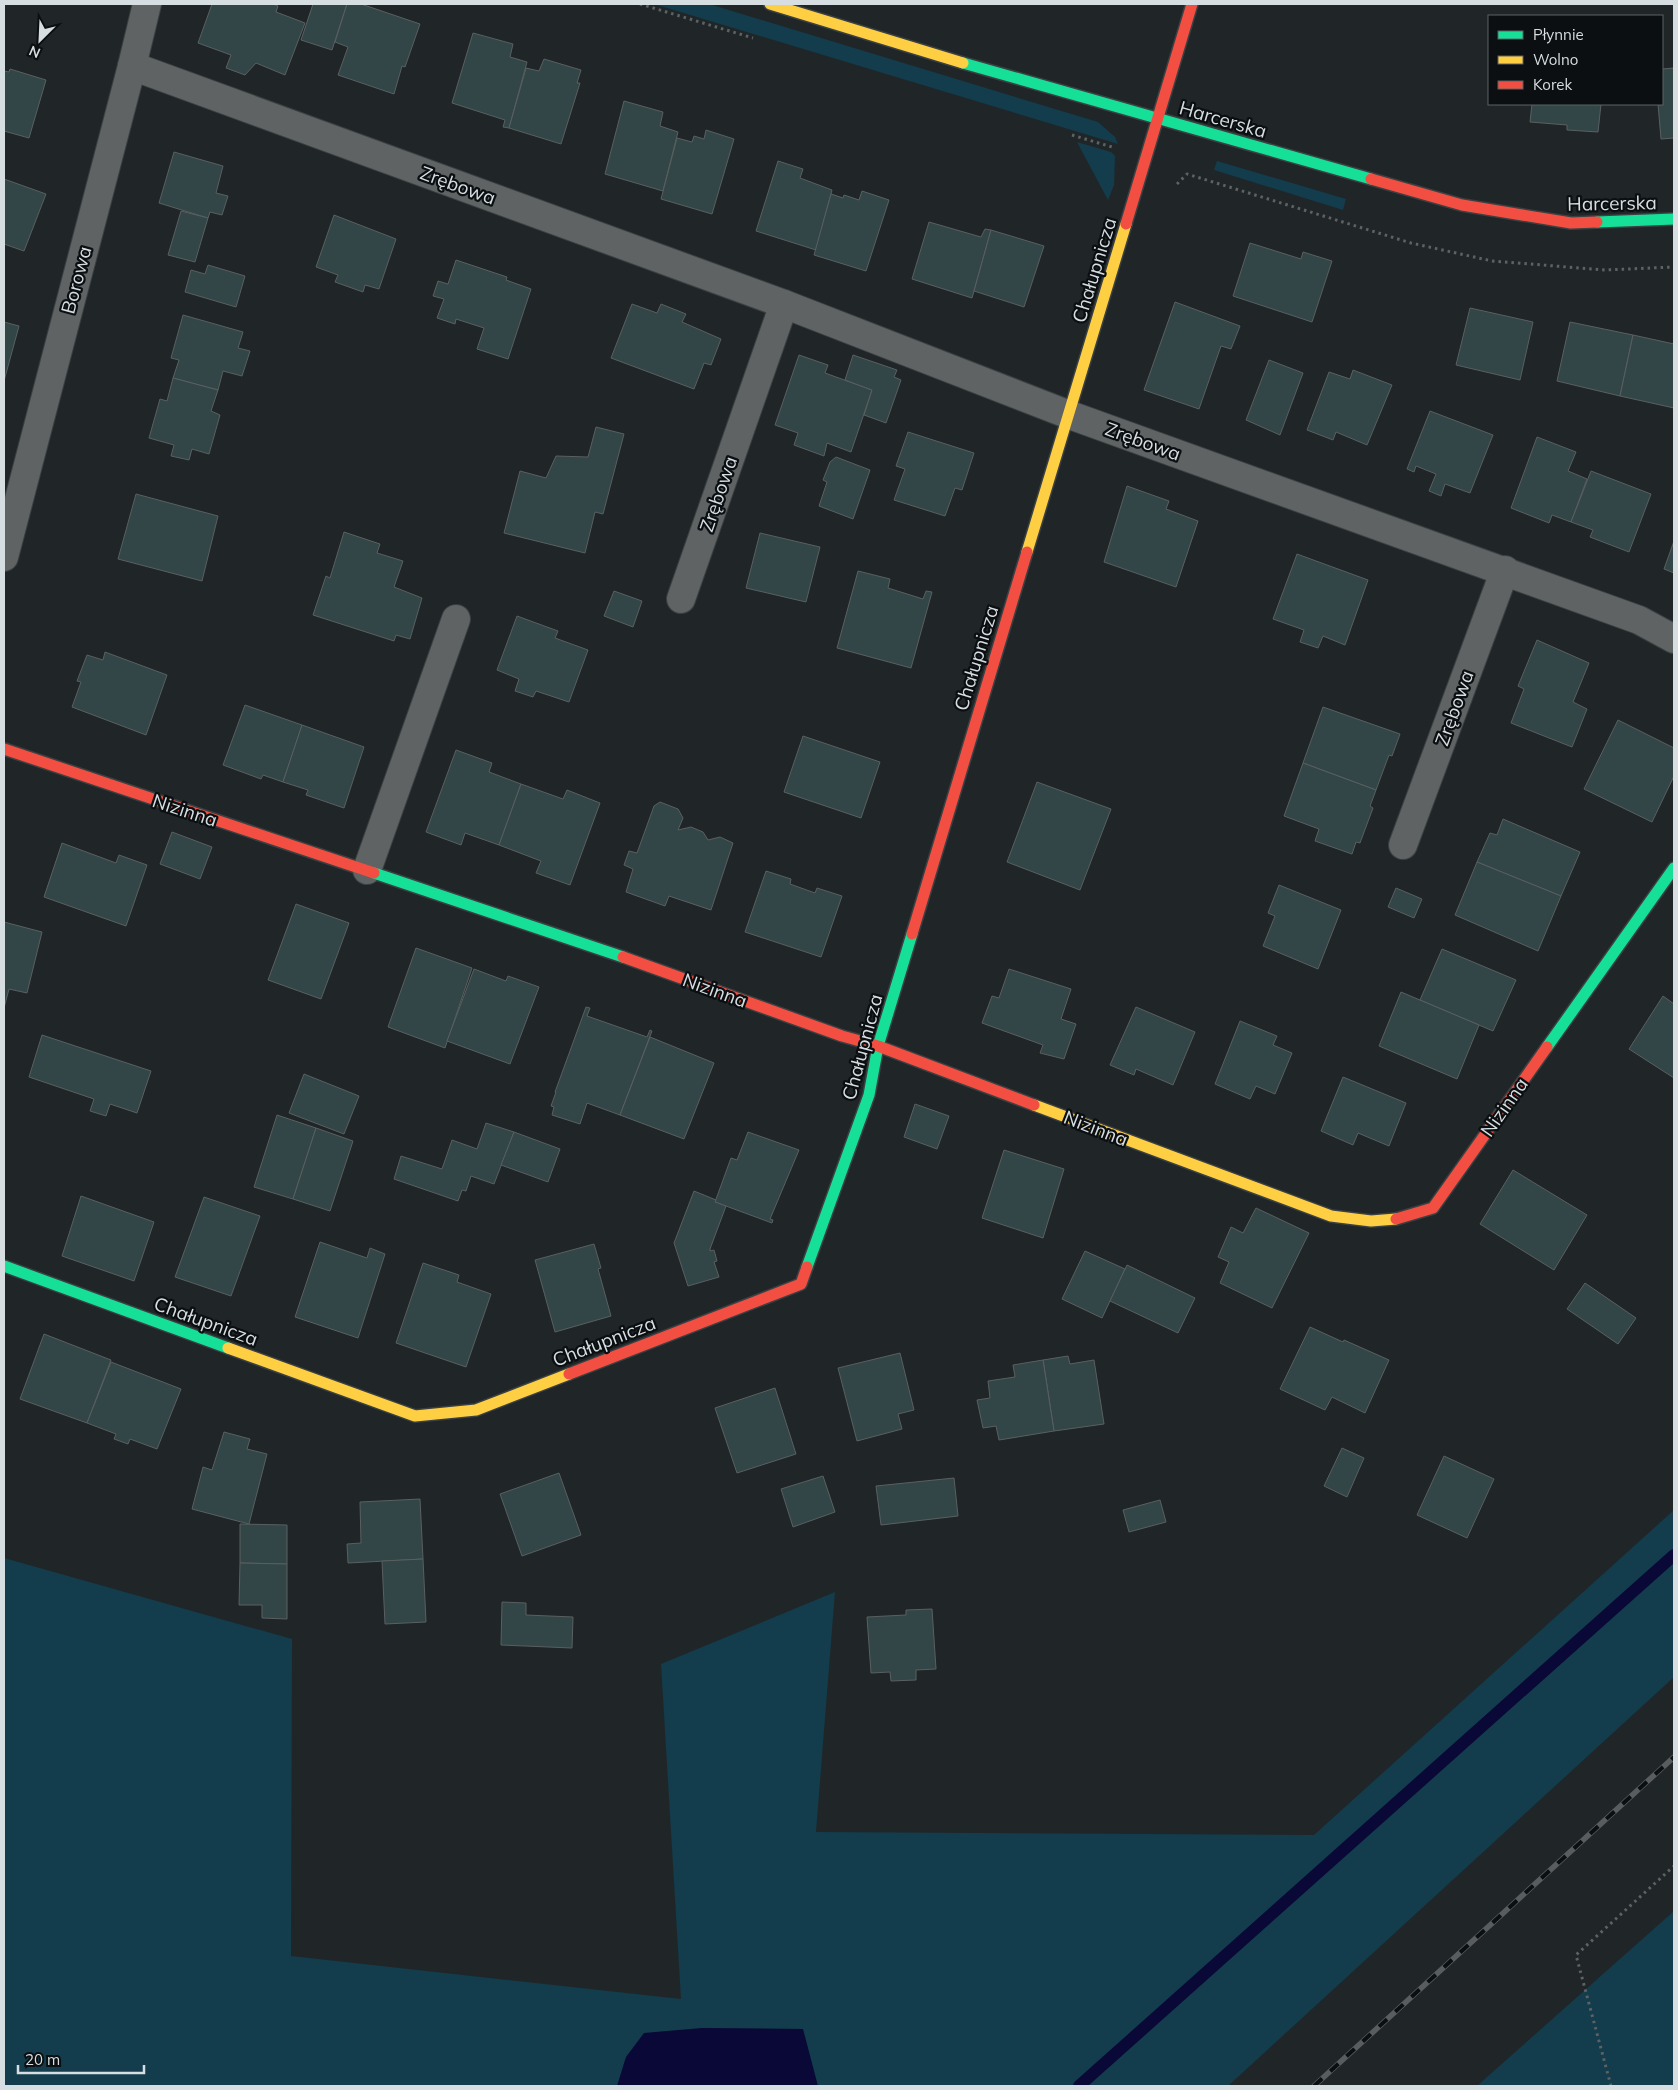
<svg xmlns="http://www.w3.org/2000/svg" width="1678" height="2090" font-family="Mulish,sans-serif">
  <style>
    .green { fill: #133c4c }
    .water { fill: #090837 }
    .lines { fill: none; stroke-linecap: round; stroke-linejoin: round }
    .stream { stroke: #090837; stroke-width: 12 }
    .building { fill: #324648; stroke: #5a5f61 }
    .street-casing { stroke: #3b4043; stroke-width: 30 }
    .fast-casing { stroke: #3b4043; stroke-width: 14 }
    .slow-casing { stroke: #3b4043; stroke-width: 14 }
    .jam-casing { stroke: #3b4043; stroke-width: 14 }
    .path { stroke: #5d6263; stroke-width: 3; stroke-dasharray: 2.5 4; stroke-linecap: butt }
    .street { stroke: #5f6364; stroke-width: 28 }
    .fast { stroke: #16e098; stroke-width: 11 }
    .slow { stroke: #ffcf43; stroke-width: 11 }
    .jam { stroke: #f24e42; stroke-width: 11 }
    .rail-casing { stroke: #595d5f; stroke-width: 5.5 }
    .rail { stroke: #0b0f11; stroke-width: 4; stroke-dasharray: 11; stroke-linecap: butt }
    .labels { text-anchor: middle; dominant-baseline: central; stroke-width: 4.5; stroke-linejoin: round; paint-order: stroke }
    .street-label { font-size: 19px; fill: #d7dee1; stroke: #0b0f11 }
  </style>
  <rect width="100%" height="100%" fill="#202628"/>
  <g class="green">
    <path d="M654,4H709L1098,122L1115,137L1118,144Z"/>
    <path d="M1077,142L1111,152L1115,156L1114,185L1108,200Z"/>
    <path d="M1217,161L1346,199L1343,210L1214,170Z"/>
    <path d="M1674,1510V1677L1228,2086H4V1558L292,1639L291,1956L681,1999L661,1664L835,1592L816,1832L1314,1835Z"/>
    <path d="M1674,1911V2086H1477Z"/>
  </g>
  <path class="water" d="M702,2028L803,2029L818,2086H617L626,2057L644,2033Z"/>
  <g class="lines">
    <path class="stream" d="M1079,2086L1674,1555"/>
  </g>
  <g class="building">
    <path d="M212,4H273L278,6L276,12L305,23L285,75L256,63L245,75L226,68L231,55L198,43Z"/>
    <path d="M313,4H347L332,50L301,40Z"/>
    <path d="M347,4H361L420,24L405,67L402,66L394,94L338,75L348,47L335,42Z"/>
    <path d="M473,33L513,44L510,57L527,62L509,128L503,127L505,120L452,103Z"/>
    <path d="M544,59L581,70L577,83H580L561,144L509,128L526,68L539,71Z"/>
    <path d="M1674,68V138L1661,139L1658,104H1662V69Z"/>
    <path d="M10,69L46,80L29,138L4,131V71L9,72Z"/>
    <path d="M624,101L663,112L660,126L678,132L663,191L605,174Z"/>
    <path d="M1532,104H1601L1598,132L1567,130V125L1530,122Z"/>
    <path d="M706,130L734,139L712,214L661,199L677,138L692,142L694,136L704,139Z"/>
    <path d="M174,152L223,166L216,193L228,196L222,215L210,212L208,218L159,203Z"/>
    <path d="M778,161L803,169L800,178L832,190L816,250L756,231Z"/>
    <path d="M4,179L46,194L24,251L4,244Z"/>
    <path d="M862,191L889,200L866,271L814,255L831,194L843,198L844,195L859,200Z"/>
    <path d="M181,211L208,218L195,262L168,255Z"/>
    <path d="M334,215L396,239L379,289L365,285L363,292L335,282L338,275L316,267Z"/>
    <path d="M929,222L981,237L985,229L991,230L972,298L912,279Z"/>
    <path d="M991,230L1044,246L1024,307L974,291Z"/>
    <path d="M1250,243L1301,259L1303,252L1332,261L1312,322L1233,296Z"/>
    <path d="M456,260L507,277L506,280L531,289L508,359L477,349L484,328L456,319L455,324L437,318L444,299L433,296L438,281L448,284Z"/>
    <path d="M208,265L245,276L236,307L185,292L191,270L205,274Z"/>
    <path d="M1175,302L1240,326L1231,349L1221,346L1199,409L1144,390Z"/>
    <path d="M632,304L657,313L661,304L686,314L682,322L721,339L711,365L704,363L694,389L611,358Z"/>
    <path d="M1470,308L1533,322L1520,380L1456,365Z"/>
    <path d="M183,315L243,332L238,348L250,351L242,376L223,371L218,390L173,378L179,360L171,358Z"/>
    <path d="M4,322L19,326L4,381Z"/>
    <path d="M1570,322L1633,335L1620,396L1557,381Z"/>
    <path d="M1633,335L1674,344V408L1620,396Z"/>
    <path d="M799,355L828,365L825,373L872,390L851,452L827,443L824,456L794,445L798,433L775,425Z"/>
    <path d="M853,355L897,370L894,377L901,380L886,423L864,415L872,390L845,380Z"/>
    <path d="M1269,360L1303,373L1280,435L1246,420Z"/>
    <path d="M1353,370L1392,385L1367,445L1336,432L1333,440L1307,430L1329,372L1350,379Z"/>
    <path d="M173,378L218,390L211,411L220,415L209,454L192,449L189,460L171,456L174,445L149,438L160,399L167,401Z"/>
    <path d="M1430,411L1493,435L1470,493L1445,484L1441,496L1429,491L1436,474L1416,466L1414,472L1407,469Z"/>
    <path d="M596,427L624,434L603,514L595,512L585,553L504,533L520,471L546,478L556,456L588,457Z"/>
    <path d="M908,432L974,453L962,490L955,488L945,516L894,500L905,469L896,466Z"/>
    <path d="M1537,437L1576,452L1568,471L1587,479L1571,522L1552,515L1549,523L1511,508Z"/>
    <path d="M836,457L870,470L853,519L819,506L827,482L823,480L830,462Z"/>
    <path d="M1591,471L1651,494L1629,552L1590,537L1593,530L1571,522Z"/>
    <path d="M1127,486L1169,501L1166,509L1198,521L1176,587L1104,562Z"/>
    <path d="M136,494L218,516L202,581L118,559Z"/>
    <path d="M344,532L380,544L377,553L403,561L394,587L422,598L410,639L396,635L394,641L313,615L326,576L330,578Z"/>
    <path d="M760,533L820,547L806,602L746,588Z"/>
    <path d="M1674,541V573L1664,569Z"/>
    <path d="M1297,554L1368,580L1345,645L1323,636L1318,648L1300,642L1304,630L1273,619Z"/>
    <path d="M858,571L890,579L888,588L923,599L926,591L932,592L911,668L837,648Z"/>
    <path d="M614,591L642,601L633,627L604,616Z"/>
    <path d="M517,616L558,631L555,638L588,650L569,702L536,691L533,697L515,691L519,679L497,670Z"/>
    <path d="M1537,640L1589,663L1573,702L1587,709L1572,747L1511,723L1524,689L1518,686Z"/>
    <path d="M105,652L167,675L146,735L72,707L81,682L77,681L87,655L103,660Z"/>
    <path d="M245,705L302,725L283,782L263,775L261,779L223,765Z"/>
    <path d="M1323,707L1400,734L1392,756L1389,755L1376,790L1303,763Z"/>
    <path d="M1618,720L1674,748V776L1652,822L1584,789Z"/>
    <path d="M302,725L364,747L344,808L306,795L308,790L283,782Z"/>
    <path d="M803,736L880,762L861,818L784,792Z"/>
    <path d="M456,750L492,763L489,772L521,784L499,845L465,833L461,845L426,832Z"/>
    <path d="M1303,763L1376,790L1370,806L1373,808L1360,843L1356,842L1352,854L1315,841L1319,829L1284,816Z"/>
    <path d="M1037,782L1111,809L1080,890L1007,862Z"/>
    <path d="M521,784L563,799L567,790L600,803L570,885L536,873L541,861L499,845Z"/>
    <path d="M660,802L678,809L683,818L678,830L691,827L703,832L708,840L720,837L733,843L711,910L669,896L665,906L626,892L633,869L624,865L629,851L637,853L654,806Z"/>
    <path d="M1503,819L1580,852L1561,896L1477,862L1490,833L1497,835Z"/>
    <path d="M172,832L212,847L200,879L160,864Z"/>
    <path d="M62,843L116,863L119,855L147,865L126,926L44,897Z"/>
    <path d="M1477,862L1561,896L1538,951L1455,915Z"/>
    <path d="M766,871L791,879L790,884L815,893L817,888L842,896L821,957L745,932Z"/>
    <path d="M1279,885L1341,910L1318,969L1263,946L1275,916L1268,913Z"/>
    <path d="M1396,888L1422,899L1414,918L1388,907Z"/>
    <path d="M296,904L349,923L321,999L268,980Z"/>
    <path d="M4,922L42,932L27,993L9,989L4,1008Z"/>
    <path d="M416,948L472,968L445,1048L388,1027Z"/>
    <path d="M1442,949L1516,980L1493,1031L1420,1000Z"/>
    <path d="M474,969L506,981L508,976L539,987L510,1064L447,1041Z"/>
    <path d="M1009,969L1071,989L1061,1019L1076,1024L1064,1059L1040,1053L1043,1045L982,1023L992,996L999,998Z"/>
    <path d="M1401,992L1479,1025L1457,1079L1379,1046Z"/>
    <path d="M1663,996L1674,1004V1078L1629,1049Z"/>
    <path d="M586,1007L590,1008L587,1016L647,1037L650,1030L652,1031L620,1115L587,1103L580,1124L552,1115L554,1107L551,1106L556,1092H555Z"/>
    <path d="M1136,1007L1195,1032L1173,1085L1136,1069L1134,1075L1110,1065Z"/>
    <path d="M1240,1021L1277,1036L1273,1045L1292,1053L1275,1094L1256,1086L1250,1099L1215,1084Z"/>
    <path d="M42,1035L151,1071L137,1113L110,1104L106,1116L90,1111L94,1099L29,1077Z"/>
    <path d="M650,1037L714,1063L684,1139L620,1115Z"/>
    <path d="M304,1074L359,1096L344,1134L289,1113Z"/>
    <path d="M1343,1077L1406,1103L1389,1146L1358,1133L1353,1145L1321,1131Z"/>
    <path d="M915,1104L949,1116L937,1149L904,1137Z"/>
    <path d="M277,1115L316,1128L293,1199L254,1187Z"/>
    <path d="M486,1123L514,1132L494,1184L471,1176L466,1191L462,1190L458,1201L394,1179L401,1156L442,1169L452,1140L477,1149Z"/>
    <path d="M316,1128L353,1141L330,1211L293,1199Z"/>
    <path d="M514,1132L560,1149L548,1182L501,1165Z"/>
    <path d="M748,1132L799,1150L770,1219L773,1220L772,1223L715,1202L731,1158L737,1160Z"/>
    <path d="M1004,1150L1064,1169L1043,1238L982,1218Z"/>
    <path d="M1513,1170L1587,1215L1554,1270L1480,1224Z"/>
    <path d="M694,1191L716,1200L715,1202L726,1206L710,1249V1251L714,1250L717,1261L714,1262L719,1277L688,1286L674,1243Z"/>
    <path d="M81,1196L154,1222L134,1281L62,1256Z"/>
    <path d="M204,1197L260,1216L231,1296L175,1277Z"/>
    <path d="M1256,1208L1309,1233L1272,1308L1220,1283L1229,1262L1218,1257L1231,1227L1243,1233Z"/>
    <path d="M320,1242L367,1258L370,1248L385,1254L358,1338L295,1317Z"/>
    <path d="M594,1244L601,1268L598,1269L611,1316L555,1332L535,1260Z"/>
    <path d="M1085,1251L1125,1269L1102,1318L1062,1299Z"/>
    <path d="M423,1263L459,1275L457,1282L491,1294L466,1367L396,1343Z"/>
    <path d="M1127,1265L1195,1298L1178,1333L1110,1301Z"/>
    <path d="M1585,1283L1636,1318L1618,1344L1567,1309Z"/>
    <path d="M1310,1327L1343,1342L1344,1340L1389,1360L1365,1413L1332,1397L1325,1410L1280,1389Z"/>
    <path d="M44,1334L111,1360L87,1423L20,1399Z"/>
    <path d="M900,1353L914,1410L898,1414L902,1429L857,1441L838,1368Z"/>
    <path d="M1068,1356L1070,1364L1094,1360L1104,1424L1054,1431L1043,1360Z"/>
    <path d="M1043,1360L1054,1431L999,1440L996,1426L983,1428L977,1400L990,1398L988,1381L1015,1377L1013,1365Z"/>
    <path d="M111,1362L181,1389L157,1449L130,1439L128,1444L114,1439L116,1434L87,1423Z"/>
    <path d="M775,1388L796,1454L737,1473L715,1408Z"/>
    <path d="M224,1432L250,1439L247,1449L267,1454L249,1524L192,1509L203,1467L212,1470Z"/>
    <path d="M1342,1448L1364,1458L1347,1497L1324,1486Z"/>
    <path d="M1444,1456L1494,1479L1467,1538L1417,1515Z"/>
    <path d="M559,1473L581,1535L522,1556L500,1494Z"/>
    <path d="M823,1476L835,1512L793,1527L781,1489Z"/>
    <path d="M954,1478L958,1516L881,1525L876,1486Z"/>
    <path d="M420,1499L423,1559L348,1563L347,1544L361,1543L360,1502Z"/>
    <path d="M1160,1500L1166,1522L1129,1532L1123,1510Z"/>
    <path d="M240,1524L287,1525V1564L240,1563Z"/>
    <path d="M423,1559L426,1622L385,1624L382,1561Z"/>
    <path d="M240,1563L287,1564V1619L262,1618V1605H239Z"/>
    <path d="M502,1602L526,1603V1615L573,1617L572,1648L501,1645Z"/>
    <path d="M932,1609L936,1669L916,1670V1680L891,1681L890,1672L871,1673L867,1617L906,1615V1610Z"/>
  </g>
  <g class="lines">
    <g class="street-casing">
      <g id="street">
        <path d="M132,66L784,304L1067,414L1639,620L1674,639"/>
        <path d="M4,557L132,66L147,4"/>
        <path d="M681,599L784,304"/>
        <path d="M1403,845L1505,570"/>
        <path d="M367,870L456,619"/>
      </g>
    </g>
    <g class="fast-casing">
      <g id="fast">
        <path d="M963,63L1371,179"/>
        <path d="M1597,222L1674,219"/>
        <path d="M374,873L623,957"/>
        <path d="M1547,1047L1674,868"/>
        <path d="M4,1266L228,1348"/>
        <path d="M807,1267L869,1095L878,1046L912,934"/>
      </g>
    </g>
    <g class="slow-casing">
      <g id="slow">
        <path d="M770,4L963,63"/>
        <path d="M1027,552L1126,224"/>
        <path d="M1034,1105L1331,1216L1371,1221L1396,1219"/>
        <path d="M228,1348L415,1416L476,1410L569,1374"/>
      </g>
    </g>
    <g class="jam-casing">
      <g id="jam">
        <path d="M1371,179L1462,205L1571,223L1597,222"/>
        <path d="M1126,224L1192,4"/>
        <path d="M4,749L374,873"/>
        <path d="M912,934L1027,552"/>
        <path d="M623,957L842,1036L878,1046L1034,1105"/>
        <path d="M1396,1219L1433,1208L1547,1047"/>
        <path d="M569,1374L801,1284L807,1267"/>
      </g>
    </g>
    <g class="path">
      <path d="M640,4L753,38"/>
      <path d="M1072,135L1112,147"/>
      <path d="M1177,184L1187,174L1411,243L1492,261L1605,270L1674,267"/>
      <path d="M1611,2086L1576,1955L1674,1866"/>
    </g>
    <use href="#street" class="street"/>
    <use href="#fast" class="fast"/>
    <use href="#slow" class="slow"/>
    <use href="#jam" class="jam"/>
    <g class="rail-casing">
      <path id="rail" d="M1314,2086L1674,1757"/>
    </g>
    <use href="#rail" class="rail"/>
  </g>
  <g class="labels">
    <g class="street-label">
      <text transform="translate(1223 119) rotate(16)">Harcerska</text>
      <text transform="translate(458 185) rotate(20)">Zrębowa</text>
      <text transform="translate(1612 203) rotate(-1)">Harcerska</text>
      <text transform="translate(1094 270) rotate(-73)">Chałupnicza</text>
      <text transform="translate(76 280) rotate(-75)">Borowa</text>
      <text transform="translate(1143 441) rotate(20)">Zrębowa</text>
      <text transform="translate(718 494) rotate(-71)">Zrębowa</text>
      <text transform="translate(976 658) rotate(-73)">Chałupnicza</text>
      <text transform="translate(1454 708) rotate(-70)">Zrębowa</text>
      <text transform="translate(185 810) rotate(18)">Nizinna</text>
      <text transform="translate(715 990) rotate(20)">Nizinna</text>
      <text transform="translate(862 1047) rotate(-75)">Chałupnicza</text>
      <text transform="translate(1504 1107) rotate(-55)">Nizinna</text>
      <text transform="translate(1096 1128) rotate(21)">Nizinna</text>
      <text transform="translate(206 1321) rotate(20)">Chałupnicza</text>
      <text transform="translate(604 1341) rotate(-21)">Chałupnicza</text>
    </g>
  </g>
  <rect width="1678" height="2090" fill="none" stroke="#d7dee1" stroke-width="10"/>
  <rect x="1488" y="15" width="175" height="90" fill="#0b0f11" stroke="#5d6264"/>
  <rect x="1498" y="31" width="25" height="8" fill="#16e098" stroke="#5d6264"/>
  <text x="1533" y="40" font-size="15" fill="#d7dee1">Płynnie</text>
  <rect x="1498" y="56" width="25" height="8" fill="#ffcf43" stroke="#5d6264"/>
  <text x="1533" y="65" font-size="15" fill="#d7dee1">Wolno</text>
  <rect x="1498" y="81" width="25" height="8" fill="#f24e42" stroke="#5d6264"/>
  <text x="1533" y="90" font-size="15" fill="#d7dee1">Korek</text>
  <g transform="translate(40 40) rotate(204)" stroke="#0b0f11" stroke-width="4" paint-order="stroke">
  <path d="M0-4L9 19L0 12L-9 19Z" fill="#d7dee1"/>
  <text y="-8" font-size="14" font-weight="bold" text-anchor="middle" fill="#d7dee1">N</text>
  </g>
  <path d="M18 2065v8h126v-8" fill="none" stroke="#d7dee1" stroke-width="2.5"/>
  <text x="25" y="2065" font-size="15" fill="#d7dee1" stroke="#0b0f11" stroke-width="4" paint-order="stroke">20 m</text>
</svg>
